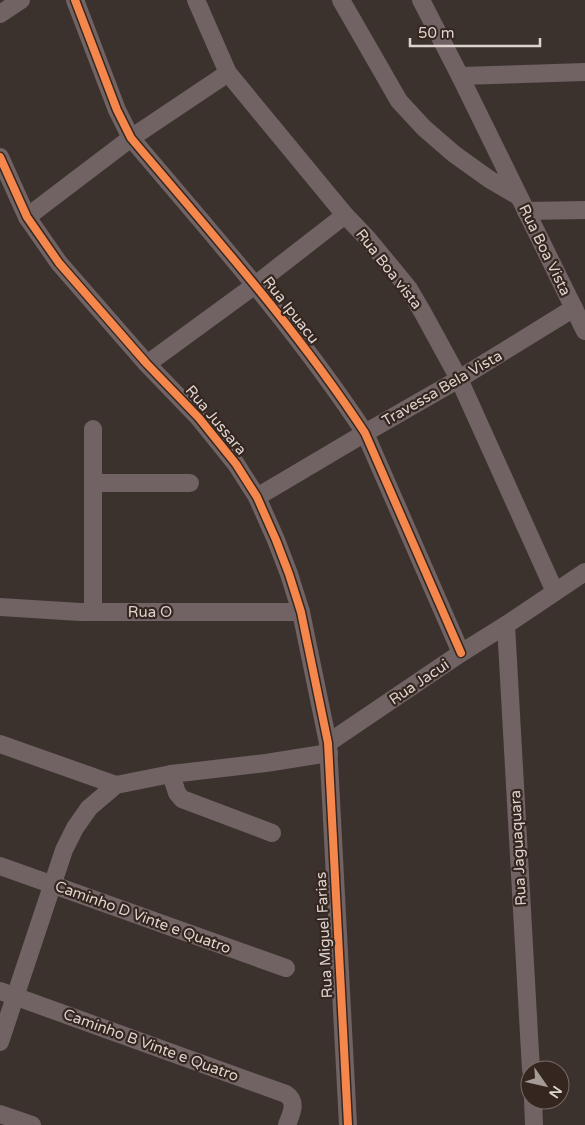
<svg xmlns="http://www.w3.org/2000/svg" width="585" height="1125" font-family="'Varela Round',sans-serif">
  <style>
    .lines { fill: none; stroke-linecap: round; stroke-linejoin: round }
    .minor { stroke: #716264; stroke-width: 18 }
    .cycleway-casing { stroke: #352720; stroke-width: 11 }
    .cycleway { stroke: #f5874c; stroke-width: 8 }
    .labels { text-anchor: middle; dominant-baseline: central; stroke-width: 4.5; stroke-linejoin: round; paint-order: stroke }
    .street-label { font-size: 15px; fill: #ddd3ce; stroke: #352720 }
  </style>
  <rect width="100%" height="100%" fill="#3b322e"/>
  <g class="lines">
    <g class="minor">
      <path d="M75,0L117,110L131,138C212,234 296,328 365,433L461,653"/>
      <path d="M196,0L228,73L345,215L367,238L391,267L409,289L423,313L459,379L555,592"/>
      <path d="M341,0L399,101L424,128L454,154L489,179L518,196"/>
      <path d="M421,0L460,76L585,331"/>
      <path d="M0,14L21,0"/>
      <path d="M460,76L585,72"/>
      <path d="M0,157L27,217L59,263L147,364L199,418L236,464L257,497L276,540L289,574L301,612L328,743L348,1125"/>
      <path d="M526,211L585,210"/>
      <path d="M27,217L131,138L228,73"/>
      <path d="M147,364L255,285L345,215"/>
      <path d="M93,483H190"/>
      <path d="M257,497L365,433L459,379L574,308"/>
      <path d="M0,607L80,612H301"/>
      <path d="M93,612V429"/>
      <path d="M506,625L531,1070"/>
      <path d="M328,743L461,653L506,625L585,572"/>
      <path d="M0,744L116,785"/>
      <path d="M171,774L177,793L182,799L272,833"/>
      <path d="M0,866L286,968"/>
      <path d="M0,991L286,1094C298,1102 291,1114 287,1125"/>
      <path d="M0,1042L64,850L75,828L89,808L116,785L171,774L266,763L329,753"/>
      <path d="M533,1100L534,1125"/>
      <path d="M0,1114L32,1125"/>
    </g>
    <g class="cycleway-casing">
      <g id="cycleway">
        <path d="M75,0L117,110L131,138C212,234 296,328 365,433L461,653"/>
        <path d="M0,157L27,217L59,263L147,364L199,418L236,464L257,497L276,540L289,574L301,612L328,743L348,1125"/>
      </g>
    </g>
    <use href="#cycleway" class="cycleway"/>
  </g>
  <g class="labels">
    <g class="street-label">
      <text transform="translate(545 250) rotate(64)">Rua Boa Vista</text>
      <text transform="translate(389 269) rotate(52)">Rua Boa vista</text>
      <text transform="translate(291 310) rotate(52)">Rua Ipuacu</text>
      <text transform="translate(442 388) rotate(-30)">Travessa Bela Vista</text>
      <text transform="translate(216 420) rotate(50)">Rua Jussara</text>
      <text x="150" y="612">Rua O</text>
      <text transform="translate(419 682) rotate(-34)">Rua Jacui</text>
      <text transform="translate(518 848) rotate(-93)">Rua Jaguaquara</text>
      <text transform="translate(143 917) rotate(20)">Caminho D Vinte e Quatro</text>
      <text transform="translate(324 935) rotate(-93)">Rua Miguel Farias</text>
      <text transform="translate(151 1045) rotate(20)">Caminho B Vinte e Quatro</text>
    </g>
  </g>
  <g transform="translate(545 1085) rotate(124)"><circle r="24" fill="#352720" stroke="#786c66"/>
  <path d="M0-4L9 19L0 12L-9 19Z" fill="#a49b96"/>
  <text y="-8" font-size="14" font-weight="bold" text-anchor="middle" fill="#ddd3ce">N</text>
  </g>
  <path d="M410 38v8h130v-8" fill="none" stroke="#ddd3ce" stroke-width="2.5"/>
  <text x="418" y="38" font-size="15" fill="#ddd3ce" stroke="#352720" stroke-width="4" paint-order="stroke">50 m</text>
</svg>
